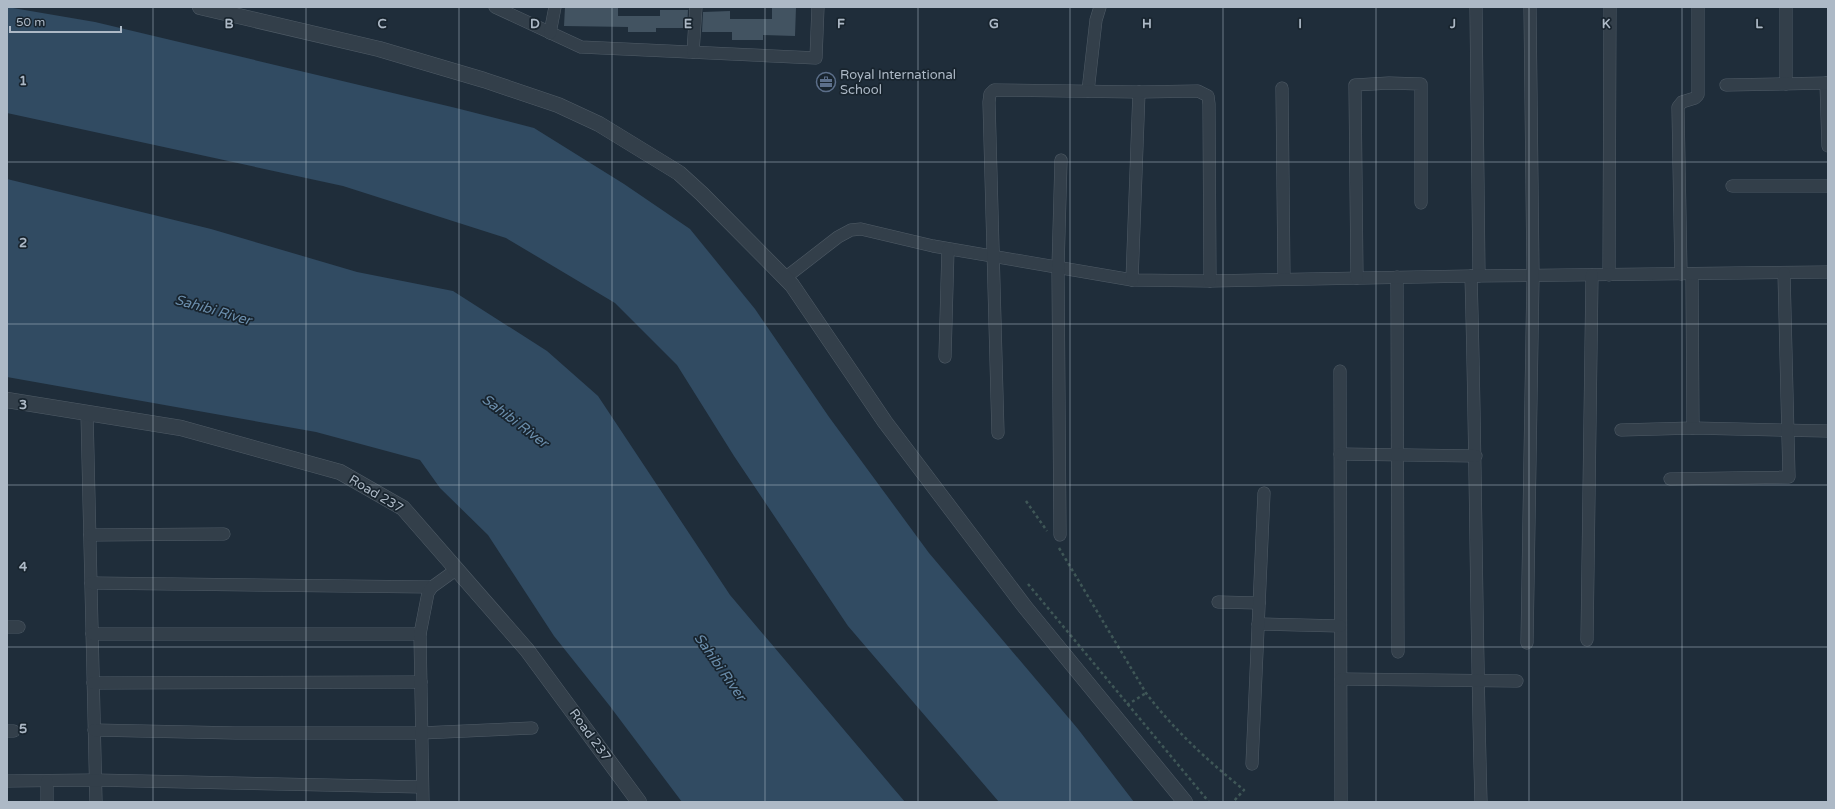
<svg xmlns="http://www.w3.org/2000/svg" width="1835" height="809" font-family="'Varela Round',sans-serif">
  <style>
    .water { fill: #314b62 }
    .building { fill: #425361 }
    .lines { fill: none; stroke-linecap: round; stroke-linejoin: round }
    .minor-casing { stroke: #505c67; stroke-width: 13 }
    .tertiary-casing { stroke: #505c67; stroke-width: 16 }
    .path { stroke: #3f5757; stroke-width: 2.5; stroke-dasharray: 3 3; stroke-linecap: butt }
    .minor { stroke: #333f4a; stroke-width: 12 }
    .tertiary { stroke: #333f4a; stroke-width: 15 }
    .grid { fill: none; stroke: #adb9c6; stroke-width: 1; stroke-opacity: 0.55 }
    .labels { text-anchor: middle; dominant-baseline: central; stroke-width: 3.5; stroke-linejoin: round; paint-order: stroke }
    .poi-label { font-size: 13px; fill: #adb9c6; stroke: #18242e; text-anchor: start }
    .street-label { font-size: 13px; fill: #adb9c6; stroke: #18242e }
    .water-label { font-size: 14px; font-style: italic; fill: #6b8eac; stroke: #18242e }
    .grid-label { font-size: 13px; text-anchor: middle; font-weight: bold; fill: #adb9c6; stroke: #18242e; stroke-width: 3.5; stroke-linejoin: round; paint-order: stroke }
  </style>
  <rect width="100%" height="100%" fill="#1f2d3a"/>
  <g class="water">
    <path d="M7,7L95,22L456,108L534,128L624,184L690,229L755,309L829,417L929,553L1078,729L1134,802H999L848,626L734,456L677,365L615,303L506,238L343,186L7,113Z"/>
    <path d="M7,179L211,229L357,272L453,291L547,351L598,396L730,595L905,802H682L609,705L554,636L488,535L440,488L420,460L316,432L7,377Z"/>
  </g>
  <g class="building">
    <path d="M565,7H618V16H660V10H688L687,28H656V32H628V27L564,26Z"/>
    <path d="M772,7H796L795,36L763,35V40H732V32H702L703,12L730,11V19H772Z"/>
  </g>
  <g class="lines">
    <g class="minor-casing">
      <g id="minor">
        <path d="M495,7L581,47L816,58L818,7"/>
        <path d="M1476,7L1479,276"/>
        <path d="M550,33L555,7"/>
        <path d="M693,52L696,7"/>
        <path d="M1826,83L1828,146"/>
        <path d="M1786,84V7"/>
        <path d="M1726,85L1828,83"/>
        <path d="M1282,88L1284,278"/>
        <path d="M1088,91L1096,20L1100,7"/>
        <path d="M1732,186H1828"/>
        <path d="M1681,274L1678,107L1682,102L1695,98L1698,95V7"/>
        <path d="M1692,274L1693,428"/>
        <path d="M1609,275L1610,7"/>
        <path d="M1471,276C1476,451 1476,627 1481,802"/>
        <path d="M1397,277L1398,652"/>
        <path d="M785,278L838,237L851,230L861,229L933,246L1132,280L1210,281L1471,276L1828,272"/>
        <path d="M1357,278L1355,85L1389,83L1421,84V203"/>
        <path d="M1132,280L1139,92"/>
        <path d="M945,357L948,249"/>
        <path d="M1340,371L1341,802"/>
        <path d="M87,413L96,802"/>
        <path d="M1621,430L1693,428L1828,431"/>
        <path d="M998,433L989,102L990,94L994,90L1139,92L1198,91L1208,96L1209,104L1210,281"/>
        <path d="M1340,454L1476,456"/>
        <path d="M1670,479L1789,477L1784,273"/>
        <path d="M90,535L224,534"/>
        <path d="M1060,535L1058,268L1061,160"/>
        <path d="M91,583L432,587"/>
        <path d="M1218,602L1259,603"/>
        <path d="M1258,624L1340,626"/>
        <path d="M7,627H19"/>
        <path d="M92,634H420"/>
        <path d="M1587,640L1592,275"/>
        <path d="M1527,643L1533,276L1530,7"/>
        <path d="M1341,679L1517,681"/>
        <path d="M93,683L421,682"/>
        <path d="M94,730L236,733H421L532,728"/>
        <path d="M7,731H14"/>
        <path d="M1252,764L1264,493"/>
        <path d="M7,781L95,780L422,787"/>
        <path d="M47,781V802"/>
        <path d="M423,802L420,634L428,593L432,587L457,569"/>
      </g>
    </g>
    <g class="tertiary-casing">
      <g id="tertiary">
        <path d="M200,7L379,49L484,80L558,105L599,124L679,173L702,194L792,285L885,422L1025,607L1185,802"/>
        <path d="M7,400L181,428L340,472L403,508L527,650L639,802"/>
      </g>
    </g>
    <g class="path">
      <path d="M1026,501L1047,531"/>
      <path d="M1059,548L1146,693C1174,730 1208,761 1244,790L1233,802"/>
      <path d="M1028,584L1209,802"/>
      <path d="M1127,705L1146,693"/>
    </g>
    <use href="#minor" class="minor"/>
    <use href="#tertiary" class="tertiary"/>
  </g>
  <path class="grid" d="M153,7V802M306,7V802M459,7V802M612,7V802M765,7V802M918,7V802M1070,7V802M1223,7V802M1376,7V802M1529,7V802M1682,7V802M7,162H1828M7,324H1828M7,485H1828M7,647H1828"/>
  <defs>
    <g id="office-ring" transform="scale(1)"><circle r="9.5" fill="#18242e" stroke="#5c6f8a" stroke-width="1.5"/><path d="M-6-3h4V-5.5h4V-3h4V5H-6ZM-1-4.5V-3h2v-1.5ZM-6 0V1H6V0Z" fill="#5c6f8a"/></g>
  </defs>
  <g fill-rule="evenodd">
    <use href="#office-ring" x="826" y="82"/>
  </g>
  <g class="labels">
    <g class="poi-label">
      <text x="840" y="75">Royal International<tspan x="840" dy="15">School</tspan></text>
    </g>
    <g class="street-label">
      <text transform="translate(376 494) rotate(31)">Road 237</text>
      <text transform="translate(590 735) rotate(54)">Road 237</text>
    </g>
    <g class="water-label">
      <text transform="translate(213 310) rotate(16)">Sahibi River</text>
      <text transform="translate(515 421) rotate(37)">Sahibi River</text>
      <text transform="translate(720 667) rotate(55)">Sahibi River</text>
    </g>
  </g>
  <g class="grid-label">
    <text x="229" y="28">B</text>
    <text x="382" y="28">C</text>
    <text x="535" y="28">D</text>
    <text x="688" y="28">E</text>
    <text x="841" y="28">F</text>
    <text x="994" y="28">G</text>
    <text x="1147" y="28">H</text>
    <text x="1300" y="28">I</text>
    <text x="1453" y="28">J</text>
    <text x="1606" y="28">K</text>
    <text x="1759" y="28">L</text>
    <text x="23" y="85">1</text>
    <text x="23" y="247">2</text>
    <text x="23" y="409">3</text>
    <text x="23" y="571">4</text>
    <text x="23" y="733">5</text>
  </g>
  <rect width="1835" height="809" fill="none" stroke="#adb9c6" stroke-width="16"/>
  <path d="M10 26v6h111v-6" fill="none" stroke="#adb9c6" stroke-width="2"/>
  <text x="16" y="26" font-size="12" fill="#adb9c6" stroke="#18242e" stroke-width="3" paint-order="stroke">50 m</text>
</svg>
